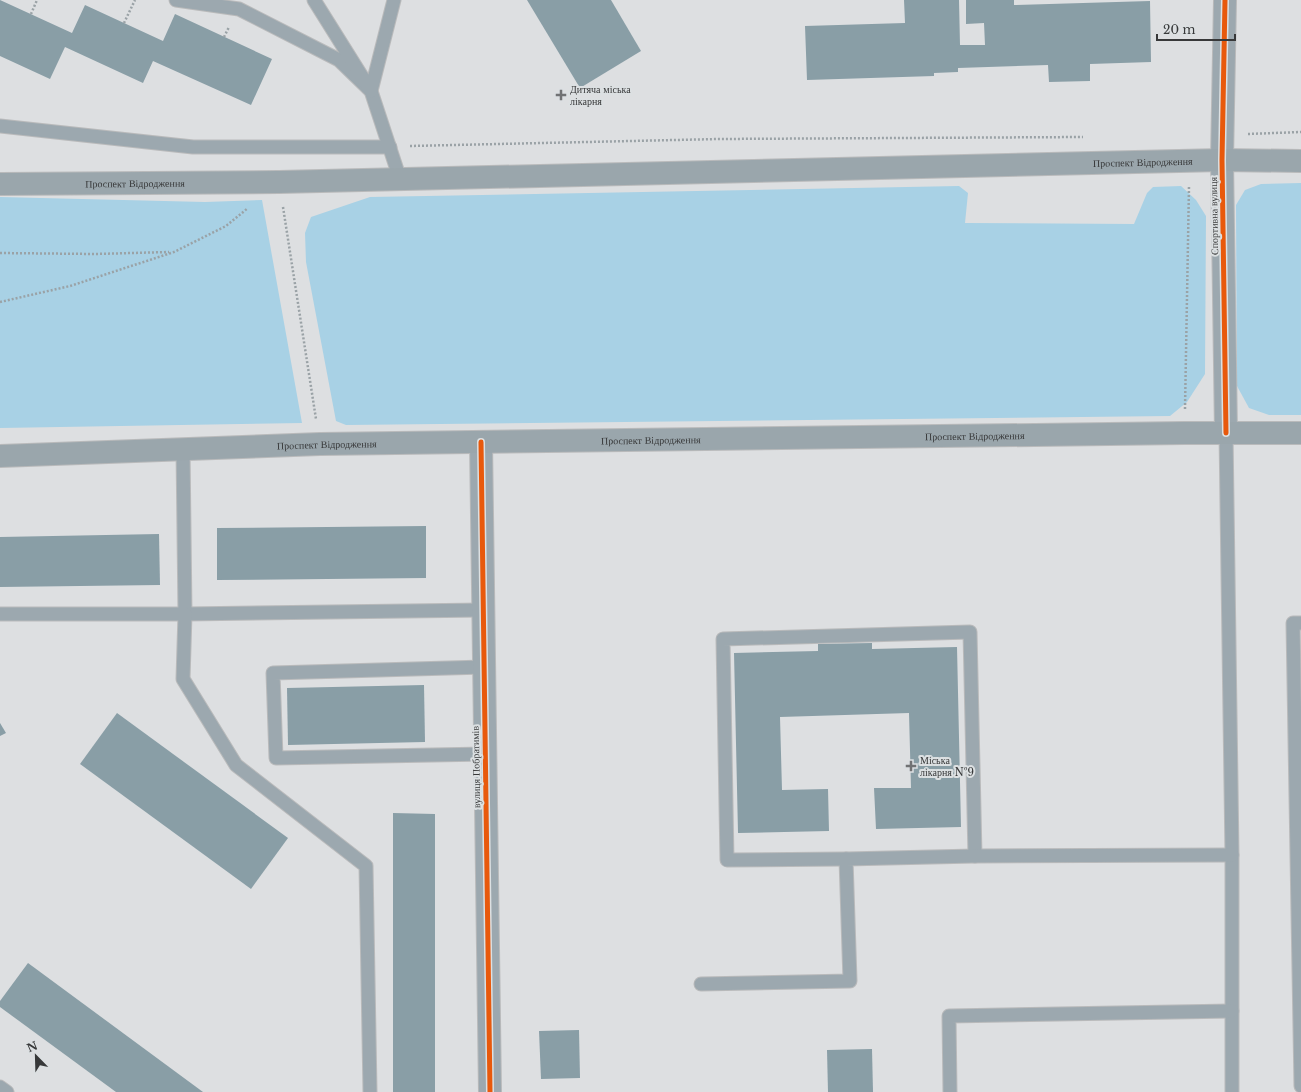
<svg xmlns="http://www.w3.org/2000/svg" width="1301" height="1092" font-family="'Libre Baskerville',serif">
  <style>
    .green { fill: #a8d1e5 }
    .building { fill: #899ea6 }
    .lines { fill: none; stroke-linecap: round; stroke-linejoin: round }
    .lane-casing { stroke: #b9babb; stroke-width: 15 }
    .street-casing { stroke: #b9babb; stroke-width: 24 }
    .secondary-casing { stroke: #b9babb; stroke-width: 24 }
    .path { stroke: #9aa2a6; stroke-width: 2.5; stroke-dasharray: 2 2; stroke-linecap: butt }
    .lane { stroke: #9ca8af; stroke-width: 13 }
    .street { stroke: #9ca8af; stroke-width: 22 }
    .secondary { stroke: #9aa6ac; stroke-width: 22 }
    .cycleway-casing { stroke: #dce0e2; stroke-width: 8 }
    .cycleway { stroke: #e8590c; stroke-width: 5 }
    .poi-dot { fill: #717274; stroke: #dce0e2; stroke-width: 1.5 }
    .labels { text-anchor: middle; dominant-baseline: central; stroke-width: 4; stroke-linejoin: round; paint-order: stroke }
    .poi-label { font-size: 10px; fill: #373839; stroke: #dce0e2; text-anchor: start }
    .street-label { font-size: 10px; fill: #373839; stroke: #dce0e2 }
  </style>
  <rect width="100%" height="100%" fill="#dddfe1"/>
  <g class="green">
    <path d="M1301,183V415H1269L1249,408L1237,386L1236,205L1245,190L1261,184Z"/>
    <path d="M959,186L968,193L965,223L1134,224L1147,193L1153,187L1181,186L1196,200L1206,216L1205,374L1187,402L1170,416L346,425L336,421L306,262L305,233L311,217L370,197Z"/>
    <path d="M0,197L205,202L262,200L302,423L0,428Z"/>
  </g>
  <g class="building">
    <path d="M0,0L72,33L85,5L163,41L175,14L272,59L251,105L153,61L143,83L65,47L50,79L0,56Z"/>
    <path d="M527,0H611L641,51L580,88Z"/>
    <path d="M904,0H959L960,45H985L984,23L966,24V0H1014V5L1150,1L1151,62L1090,64V81L1049,82L1048,65L958,68V72L934,73V76L807,80L805,26L905,23Z"/>
    <path d="M426,526V578L217,580V528Z"/>
    <path d="M159,534L160,585L0,587V537Z"/>
    <path d="M872,643V649L957,647L961,827L876,829L874,788H911L909,713L780,717L782,790L828,789L829,831L738,833L734,653L818,651V644Z"/>
    <path d="M424,685L425,742L288,745L287,688Z"/>
    <path d="M117,713L288,838L251,889L80,764Z"/>
    <path d="M0,723L6,733L0,736Z"/>
    <path d="M393,813L435,814V1092H393Z"/>
    <path d="M28,963L203,1092H116L0,1007V1001Z"/>
    <path d="M579,1030L580,1078L541,1079L539,1031Z"/>
    <path d="M872,1049L873,1092H828L827,1050Z"/>
  </g>
  <g class="lines">
    <g class="lane-casing">
      <g id="lane">
        <path d="M176,0L239,9L339,60L371,91L400,179"/>
        <path d="M314,0L371,91L394,0"/>
        <path d="M0,126L193,147H390"/>
        <path d="M1226,433L1232,855V1092"/>
        <path d="M183,449L185,614L483,610"/>
        <path d="M0,614H185L183,679L236,765L366,866L370,1092"/>
        <path d="M1301,623H1293L1301,1086"/>
        <path d="M484,667L273,673L276,758L485,754"/>
        <path d="M846,859L727,860L723,639L970,632L975,856"/>
        <path d="M701,984L850,981L846,859L975,856L1232,855"/>
        <path d="M0,1087L7,1092"/>
        <path d="M950,1092L949,1016L1232,1011"/>
      </g>
    </g>
    <g class="street-casing">
      <g id="street">
        <path d="M1225,0L1222,160L1226,433"/>
        <path d="M481,442L490,1092"/>
      </g>
    </g>
    <g class="secondary-casing">
      <g id="secondary">
        <path id="s1" d="M0,184L279,182L1222,160L1301,161"/>
        <path id="s2" d="M0,456L320,444L1184,433H1301"/>
      </g>
    </g>
    <g class="path">
      <path d="M31,14L37,0"/>
      <path d="M124,23L135,0"/>
      <path d="M224,37L229,27"/>
      <path d="M1248,134L1301,132"/>
      <path d="M410,146L719,139L1083,137"/>
      <path d="M283,207L316,419"/>
      <path d="M0,253L95,254L169,252"/>
      <path d="M0,302L70,286L174,252L226,226L248,208"/>
      <path d="M1185,409L1189,186"/>
    </g>
    <use href="#lane" class="lane"/>
    <use href="#street" class="street"/>
    <use href="#secondary" class="secondary"/>
    <g class="cycleway-casing">
      <g id="cycleway">
        <path d="M1225,0L1222,160L1226,433"/>
        <path d="M481,442L490,1092"/>
      </g>
    </g>
    <use href="#cycleway" class="cycleway"/>
  </g>
  <g class="poi-dot">
    <path d="M559 89h4v4h4v4h-4v4h-4v-4h-4v-4h4z"/>
    <path d="M909 760h4v4h4v4h-4v4h-4v-4h-4v-4h4z"/>
  </g>
  <g class="labels">
    <g class="poi-label">
      <text x="570" y="89">Дитяча міська<tspan x="570" dy="12">лікарня</tspan></text>
      <text x="920" y="760">Міська<tspan x="920" dy="12">лікарня №9</tspan></text>
    </g>
    <g class="street-label">
      <text stroke="none"><textPath href="#s1" startOffset="1143">Проспект Відродження</textPath></text>
      <text stroke="none"><textPath href="#s1" startOffset="135">Проспект Відродження</textPath></text>
      <text transform="translate(1214 216) rotate(-91)">Спортивна вулиця</text>
      <text stroke="none"><textPath href="#s2" startOffset="975">Проспект Відродження</textPath></text>
      <text stroke="none"><textPath href="#s2" startOffset="651">Проспект Відродження</textPath></text>
      <text stroke="none"><textPath href="#s2" startOffset="327">Проспект Відродження</textPath></text>
      <text transform="translate(476 767) rotate(-91)">вулиця Побратимів</text>
    </g>
  </g>
  <g transform="translate(36 1056) rotate(337)" stroke="#dce0e2" stroke-width="3" paint-order="stroke">
  <path d="M0-3L7 15L0 10L-7 15Z" fill="#373839"/>
  <text y="-6" font-size="11" font-weight="bold" text-anchor="middle" fill="#373839">N</text>
  </g>
  <path d="M1157 34v6h78v-6" fill="none" stroke="#373839" stroke-width="2"/>
  <text x="1163" y="34" font-size="12" fill="#373839" stroke="#dce0e2" stroke-width="3" paint-order="stroke">20 m</text>
</svg>
